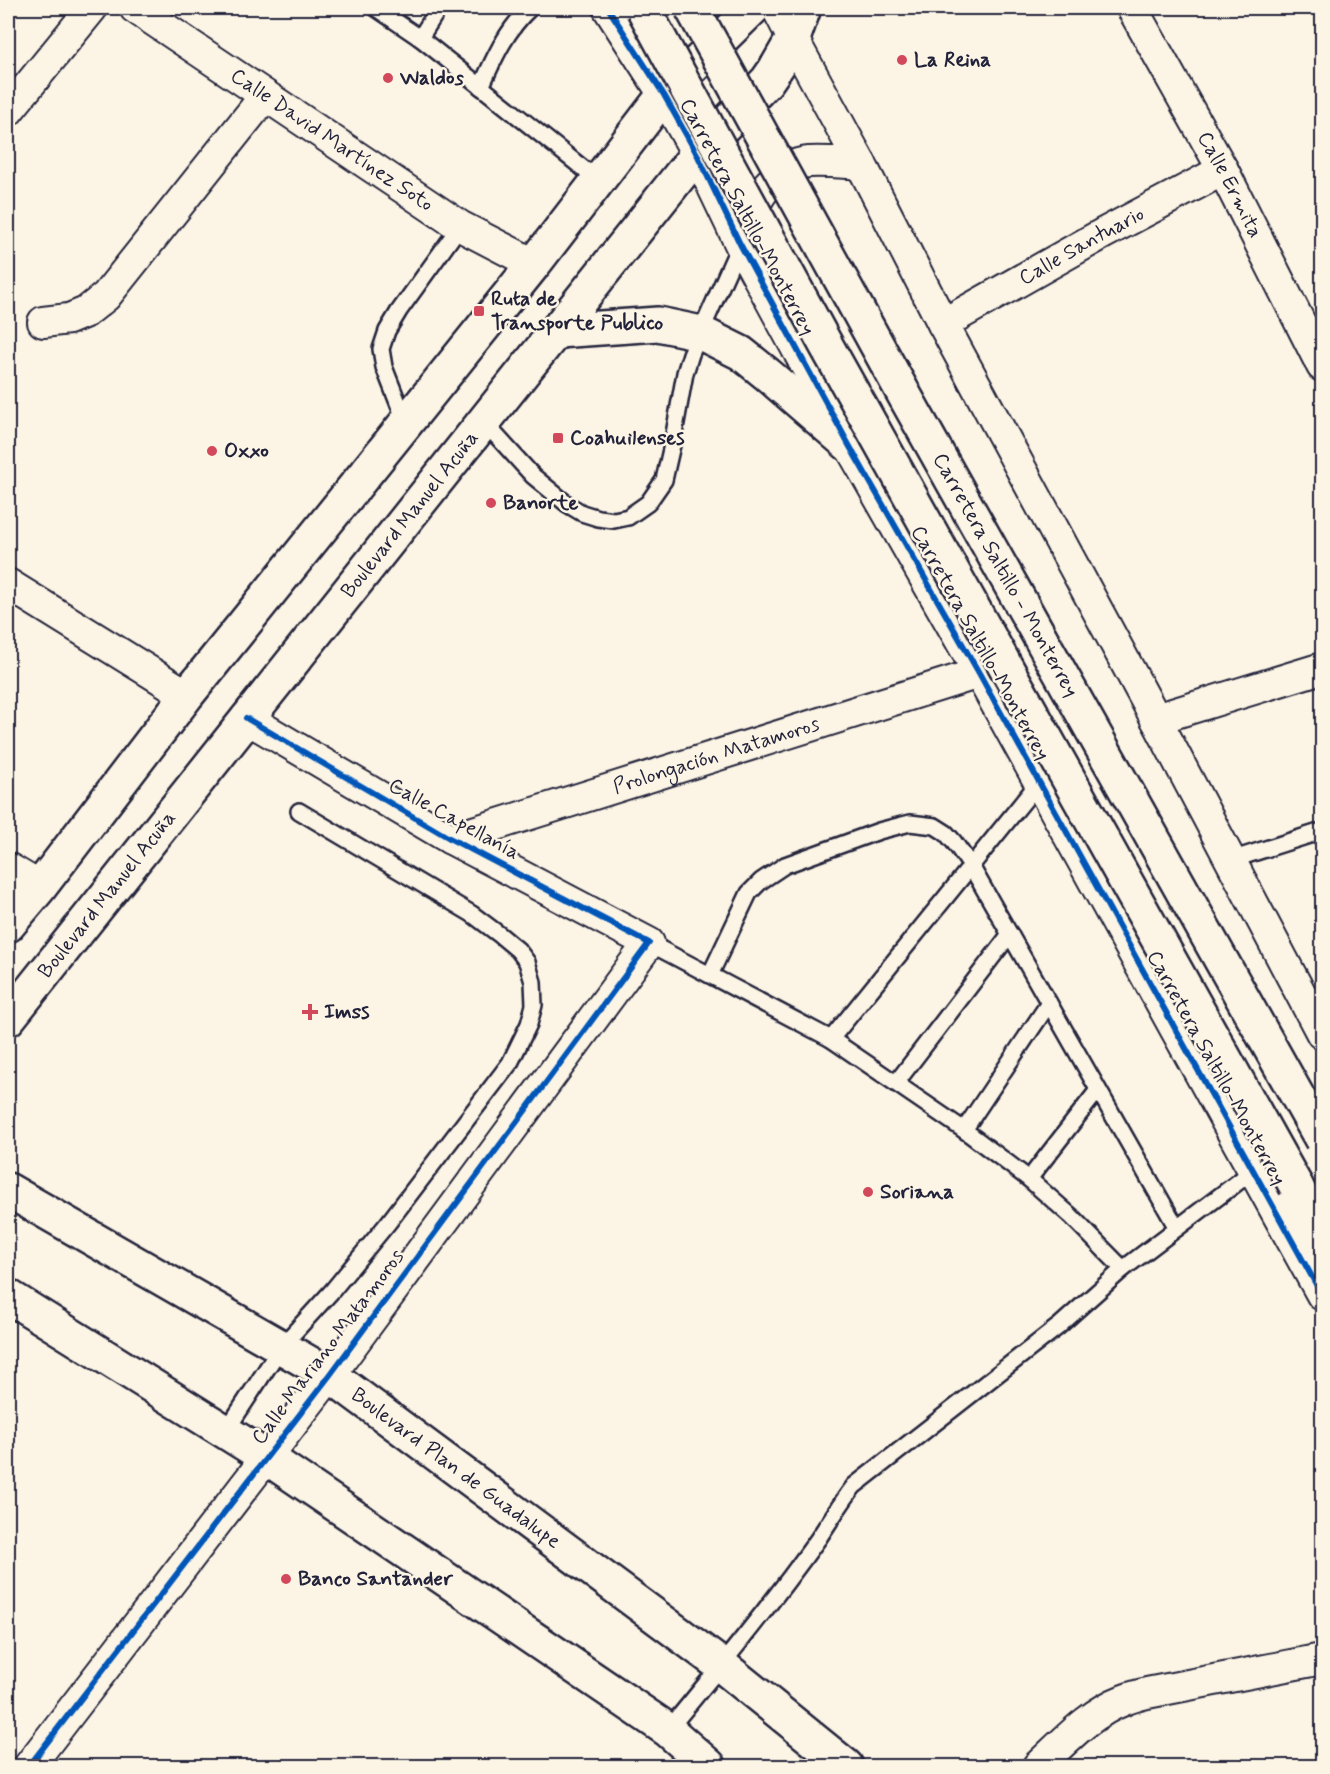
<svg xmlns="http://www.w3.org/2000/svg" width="1330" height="1774" font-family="Mynerve,sans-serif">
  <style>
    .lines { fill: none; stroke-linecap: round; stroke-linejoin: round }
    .service-casing { stroke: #22223b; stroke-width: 20 }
    .minor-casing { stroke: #22223b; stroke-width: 34 }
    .secondary-casing { stroke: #22223b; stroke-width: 38 }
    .primary-casing { stroke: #22223b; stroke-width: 38 }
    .trunk-casing { stroke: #22223b; stroke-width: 38 }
    .service { stroke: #fcf5e5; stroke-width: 15 }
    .minor { stroke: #fcf5e5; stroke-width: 30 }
    .secondary { stroke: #fcf5e5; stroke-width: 33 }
    .primary { stroke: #fcf5e5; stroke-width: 33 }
    .trunk { stroke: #fcf5e5; stroke-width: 33 }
    .trunk-bridge-casing { stroke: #22223b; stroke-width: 38; stroke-linecap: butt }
    .trunk-bridge { stroke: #fcf5e5; stroke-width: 33 }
    .cycleway-casing { stroke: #fcf5e5; stroke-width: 10 }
    .cycleway { stroke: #0057b8; stroke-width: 6 }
    .poi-dot { fill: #d1495b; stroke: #fcf5e5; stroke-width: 2 }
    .labels { text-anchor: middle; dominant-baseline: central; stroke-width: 5; stroke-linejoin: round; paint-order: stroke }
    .poi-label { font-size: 21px; font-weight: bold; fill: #22223b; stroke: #fcf5e5; text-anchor: start }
    .street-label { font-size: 21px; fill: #22223b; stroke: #fcf5e5 }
  </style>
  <rect width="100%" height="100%" fill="#fcf5e5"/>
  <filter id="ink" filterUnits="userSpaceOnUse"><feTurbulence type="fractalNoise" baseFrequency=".0167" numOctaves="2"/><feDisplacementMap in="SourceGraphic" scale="12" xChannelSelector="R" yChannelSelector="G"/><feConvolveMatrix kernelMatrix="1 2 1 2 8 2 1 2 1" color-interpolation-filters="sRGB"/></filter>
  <g filter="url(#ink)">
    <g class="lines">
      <g class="service-casing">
        <g id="service">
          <path d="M376,8L420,38L599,181"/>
          <path d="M420,38L439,8"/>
          <path d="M481,87C494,58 507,29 530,8"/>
          <path d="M483,421L533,476L567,504L582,513L598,518L614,520L628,517L648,503L664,480L672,445L685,373L691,354L740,244"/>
          <path d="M406,423L384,367L381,349L387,331L399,311L460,226"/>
          <path d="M1231,860L1322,831"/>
          <path d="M649,943L831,1039L964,1130L1029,1179L1071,1216L1123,1269L1059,1326L854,1486C841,1503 830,1521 818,1539C771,1605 719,1668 668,1730"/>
          <path d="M710,975L749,893L761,881L785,865L879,831L910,823L935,826L946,833L954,842L971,866L1177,1228"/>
          <path d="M831,1039L1039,782"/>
          <path d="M896,1083L1010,934"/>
          <path d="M964,1130L1049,1003"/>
          <path d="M1029,1179L1098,1090"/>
          <path d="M1123,1269L1254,1170"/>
          <path d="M226,1431L281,1347L332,1291L388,1223L510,1063L529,1024L534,1005L533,982L527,962L518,950L500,935L472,914L299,811"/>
        </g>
      </g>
      <g class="minor-casing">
        <g id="minor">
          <path id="s1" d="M135,8L460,226L534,264"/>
          <path d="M608,8L664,95L697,154L740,244L849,445L979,673L1322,1295"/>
          <path d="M777,8L793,39L861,164L943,324L1156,719L1322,1034"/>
          <path id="s2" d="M1132,8L1223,170L1322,366"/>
          <path d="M8,111L92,8"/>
          <path d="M745,229C754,199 775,165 809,162C826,161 844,163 861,164"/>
          <path d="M43,322L69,319L86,312L106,296L265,96"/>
          <path id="s3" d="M943,324L1104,233L1223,170"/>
          <path d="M8,584L187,695"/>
          <path d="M1156,719L1322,668"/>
          <path id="s4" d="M451,839L979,673"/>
          <path d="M8,868L40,887"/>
          <path d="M29,1766L330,1375L649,943L451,839L246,718"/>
          <path d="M1038,1766C1064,1742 1090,1713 1124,1700C1131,1697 1139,1695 1147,1693L1322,1659"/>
        </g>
      </g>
      <g class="secondary-casing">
        <g id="secondary">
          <path id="s5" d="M8,1190L330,1375L721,1665L846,1766"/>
          <path d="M8,1296L266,1457L668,1730L709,1766"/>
        </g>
      </g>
      <g class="primary-casing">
        <g id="primary">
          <path d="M557,331L658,324L701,333L741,353L767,374L849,445"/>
          <path d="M8,925L40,887L187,695L534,264L664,95L753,8"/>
          <path id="s6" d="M8,1019L697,154L767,81L778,65L793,39L804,8"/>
        </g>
      </g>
      <g class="trunk-casing">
        <path id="trunk" d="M1296,1186L1322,1236"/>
      </g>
      <use href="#service" class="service"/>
      <use href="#minor" class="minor"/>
      <use href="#secondary" class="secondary"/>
      <use href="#primary" class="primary"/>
      <use href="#trunk" class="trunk"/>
      <g class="trunk-bridge-casing">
        <g id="trunk-bridge">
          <path d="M643,8L826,345L1296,1186"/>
          <path id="s7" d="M692,8L906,398L1322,1140"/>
        </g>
      </g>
      <use href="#trunk-bridge" class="trunk-bridge"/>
      <g class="cycleway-casing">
        <g id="cycleway">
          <path d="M608,8L664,95L697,154L740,244L849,445L979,673L1322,1295"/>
          <path d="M29,1766L330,1375L649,943L451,839L246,718"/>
        </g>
      </g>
      <use href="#cycleway" class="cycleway"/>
    </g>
  </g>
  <g class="poi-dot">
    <circle cx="902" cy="60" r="6"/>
    <circle cx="388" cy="78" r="6"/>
    <rect x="473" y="305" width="12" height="12" rx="3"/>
    <rect x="552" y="432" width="12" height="12" rx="3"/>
    <circle cx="212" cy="451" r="6"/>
    <circle cx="491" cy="503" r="6"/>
    <path d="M307 1003h6v6h6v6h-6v6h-6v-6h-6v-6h6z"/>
    <circle cx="868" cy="1192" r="6"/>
    <circle cx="286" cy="1579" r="6"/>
  </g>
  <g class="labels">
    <g class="poi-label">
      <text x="914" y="60">La Reina</text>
      <text x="400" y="78">Waldos</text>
      <text x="491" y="299">Ruta de<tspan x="491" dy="24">Transporte Publico</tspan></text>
      <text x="570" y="438">Coahuilenses</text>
      <text x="224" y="451">Oxxo</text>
      <text x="503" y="503">Banorte</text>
      <text x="324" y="1012">Imss</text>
      <text x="880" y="1192">Soriana</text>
      <text x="298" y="1579">Banco Santander</text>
    </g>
    <g class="street-label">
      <text stroke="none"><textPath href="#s1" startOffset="237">Calle David Martínez Soto</textPath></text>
      <text stroke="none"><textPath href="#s2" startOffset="202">Calle Ermita</textPath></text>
      <text transform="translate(747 217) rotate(62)">Carretera Saltillo-Monterrey</text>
      <text stroke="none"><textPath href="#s3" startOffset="159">Calle Santuario</textPath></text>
      <text stroke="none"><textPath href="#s6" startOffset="645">Boulevard Manuel Acuña</textPath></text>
      <text stroke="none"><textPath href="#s7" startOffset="648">Carretera Saltillo - Monterrey</textPath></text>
      <text transform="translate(980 643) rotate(61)">Carretera Saltillo-Monterrey</text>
      <text stroke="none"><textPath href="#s4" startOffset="278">Prolongación Matamoros</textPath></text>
      <text transform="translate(454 819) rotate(29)">Calle Capellanía</text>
      <text stroke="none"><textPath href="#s6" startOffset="159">Boulevard Manuel Acuña</textPath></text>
      <text transform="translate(1216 1068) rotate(61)">Carretera Saltillo-Monterrey</text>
      <text transform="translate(328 1347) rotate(-53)">Calle Mariano Matamoros</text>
      <text stroke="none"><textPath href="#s5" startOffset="528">Boulevard Plan de Guadalupe</textPath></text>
    </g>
  </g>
  <rect width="1330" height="1774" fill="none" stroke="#fcf5e5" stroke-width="30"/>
  <rect x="15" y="15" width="1300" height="1744" fill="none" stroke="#22223b" stroke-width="2" filter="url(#ink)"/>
</svg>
